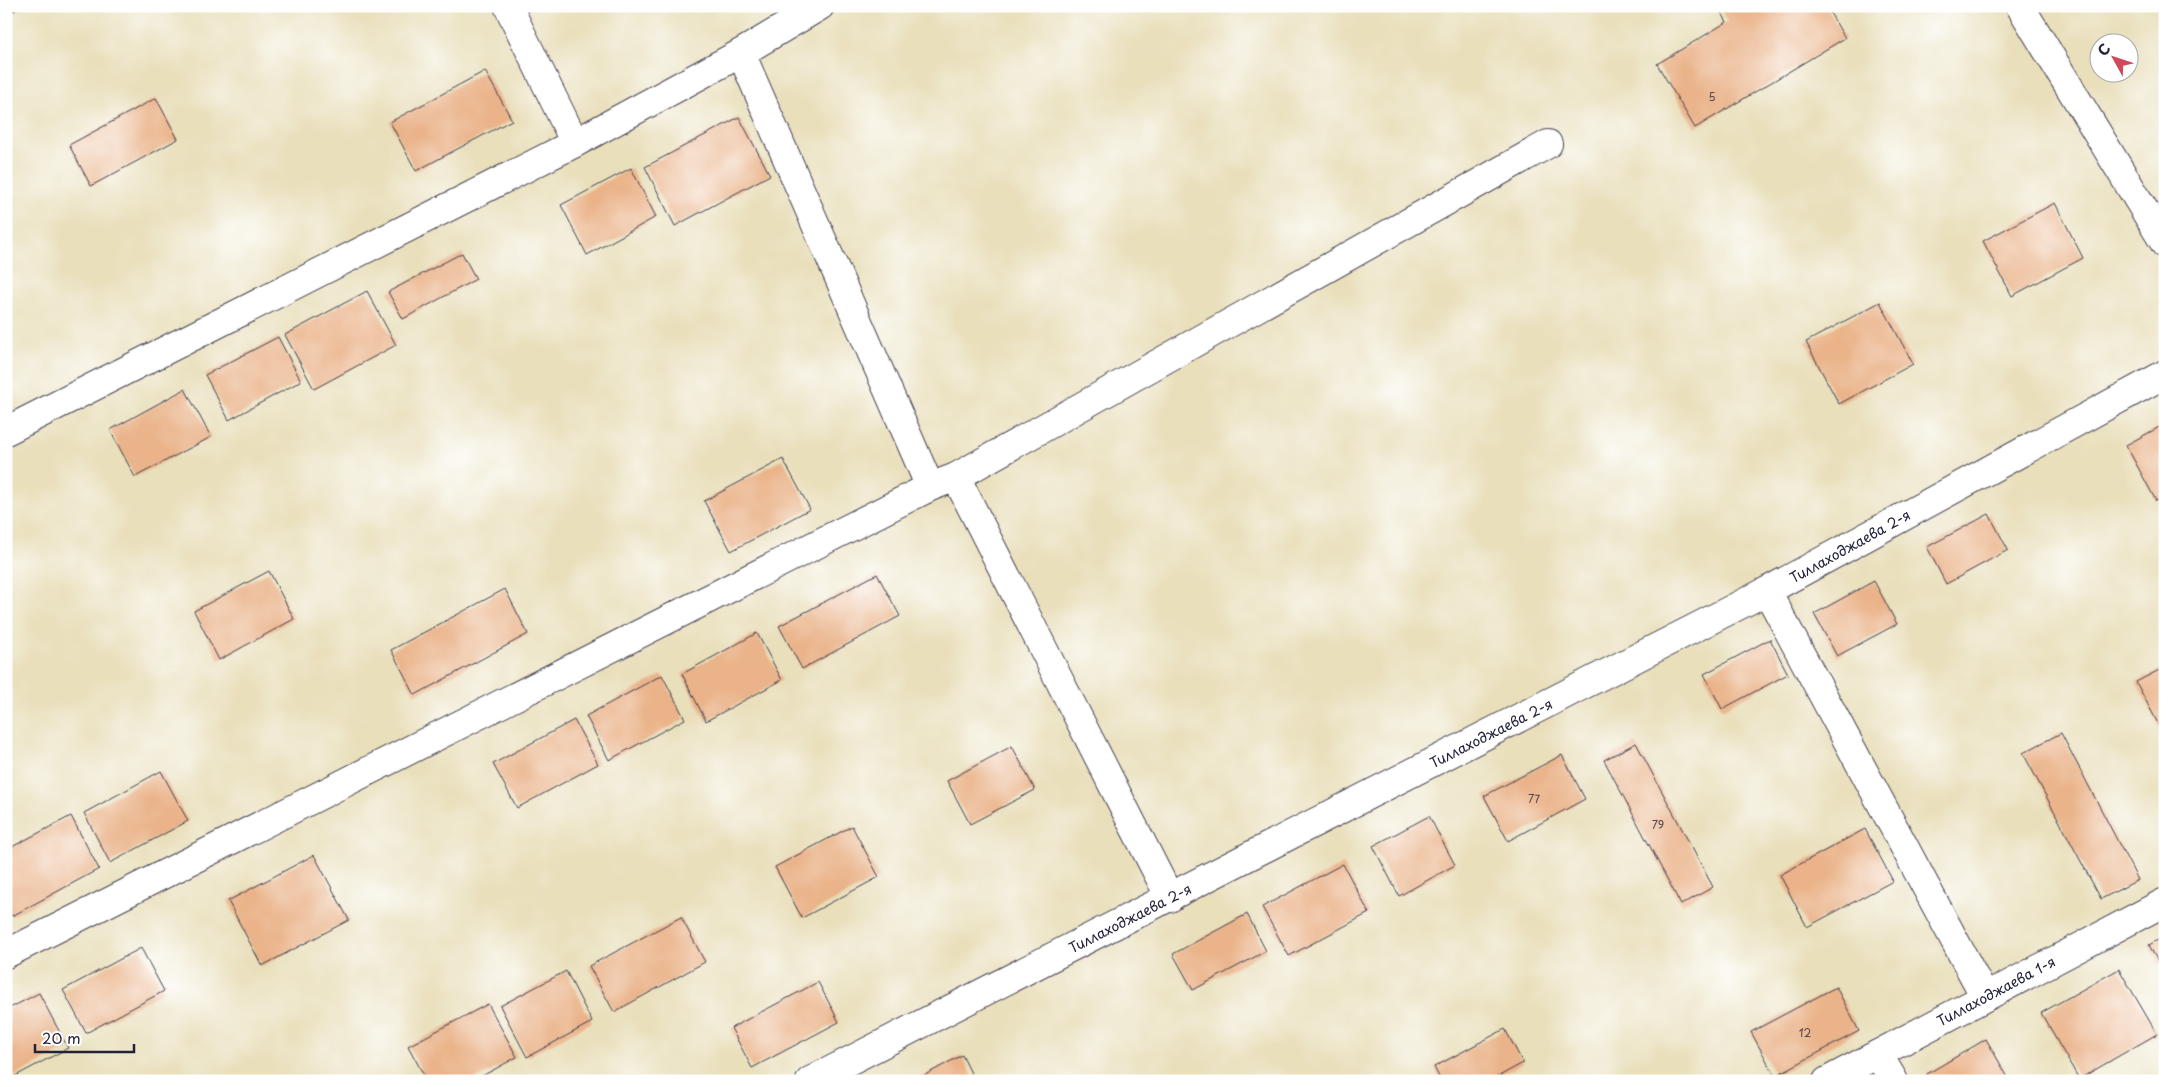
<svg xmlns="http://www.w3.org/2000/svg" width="2171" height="1087" font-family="'Playpen Sans',sans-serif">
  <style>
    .building { fill: #eab389 }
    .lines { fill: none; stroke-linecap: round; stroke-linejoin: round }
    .minor-casing { stroke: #403e4e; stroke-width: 30 }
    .minor { stroke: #fff; stroke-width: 28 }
    .labels { text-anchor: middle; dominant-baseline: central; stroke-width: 4; stroke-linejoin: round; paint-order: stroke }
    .number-label { font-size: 11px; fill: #54464e }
    .street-label { font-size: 14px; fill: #22223b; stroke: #fff }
  </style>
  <rect width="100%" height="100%" fill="#fff"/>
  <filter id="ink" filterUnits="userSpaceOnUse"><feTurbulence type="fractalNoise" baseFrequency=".02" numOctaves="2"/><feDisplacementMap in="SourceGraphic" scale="10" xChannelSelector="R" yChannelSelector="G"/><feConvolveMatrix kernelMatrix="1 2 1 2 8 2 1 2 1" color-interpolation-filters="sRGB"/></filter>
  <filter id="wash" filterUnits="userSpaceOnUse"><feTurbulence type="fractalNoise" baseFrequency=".0096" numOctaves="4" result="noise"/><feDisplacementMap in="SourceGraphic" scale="20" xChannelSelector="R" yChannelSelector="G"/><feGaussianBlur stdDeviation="1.12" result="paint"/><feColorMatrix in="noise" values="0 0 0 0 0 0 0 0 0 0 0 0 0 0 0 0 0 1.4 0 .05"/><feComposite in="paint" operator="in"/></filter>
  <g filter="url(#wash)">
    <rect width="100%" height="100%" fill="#e9dfbb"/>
    <g id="blocks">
      <g class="building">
        <path d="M6,6H23L6,15Z"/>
        <path d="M1718,6H1826L1845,38L1695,128L1657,64L1727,22Z"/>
        <path d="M485,71L512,120L416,171L390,122Z"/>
        <path d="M156,98L178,139L91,186L69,145Z"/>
        <path d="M739,117L770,175L675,226L645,167Z"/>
        <path d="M631,168L656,217L587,255L561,205Z"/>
        <path d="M2055,203L2083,258L2012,296L1983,241Z"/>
        <path d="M462,253L476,279L403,319L388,292Z"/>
        <path d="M367,291L396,345L314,389L285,335Z"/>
        <path d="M1880,302L1913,364L1839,404L1806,342Z"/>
        <path d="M278,337L301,381L229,420L205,375Z"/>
        <path d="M185,389L211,437L135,477L110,430Z"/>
        <path d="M2165,424V496L2156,501L2126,445Z"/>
        <path d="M783,459L810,509L731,551L704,501Z"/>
        <path d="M1989,514L2008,550L1946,584L1927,547Z"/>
        <path d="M269,571L294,619L219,660L194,611Z"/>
        <path d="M877,574L900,616L802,669L779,626Z"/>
        <path d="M1874,581L1897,624L1837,656L1814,614Z"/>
        <path d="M505,589L528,634L415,695L391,650Z"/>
        <path d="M757,633L782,680L706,721L682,674Z"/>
        <path d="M1770,639L1788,674L1722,709L1704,674Z"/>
        <path d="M2165,667V732L2163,733L2136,682Z"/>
        <path d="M662,675L685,719L609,760L586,716Z"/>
        <path d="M574,720L598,764L517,808L493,764Z"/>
        <path d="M2061,733L2138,880L2101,899L2023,753Z"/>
        <path d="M1636,743L1713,887L1681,905L1604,760Z"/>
        <path d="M1012,746L1035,790L970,824L947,781Z"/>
        <path d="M1562,755L1585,799L1508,841L1484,796Z"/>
        <path d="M161,771L188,821L110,863L84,813Z"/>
        <path d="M71,816L99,869L12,916L6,906V850Z"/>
        <path d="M1429,816L1455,865L1399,896L1373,846Z"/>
        <path d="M852,826L879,877L802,918L775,867Z"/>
        <path d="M1865,829L1893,881L1807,927L1780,875Z"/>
        <path d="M314,855L349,920L262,966L228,901Z"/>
        <path d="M1343,864L1369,913L1289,956L1262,907Z"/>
        <path d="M1247,914L1266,951L1193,990L1173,954Z"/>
        <path d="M681,917L705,962L614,1012L589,966Z"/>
        <path d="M2165,936V965L2161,967L2149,945Z"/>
        <path d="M141,948L164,991L86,1033L63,990Z"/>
        <path d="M2119,969L2157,1034L2079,1079L2041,1013Z"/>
        <path d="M566,971L592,1022L527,1057L500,1006Z"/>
        <path d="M818,982L839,1022L752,1068L731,1028Z"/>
        <path d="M1836,987L1859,1031L1775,1076L1751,1032Z"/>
        <path d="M39,993L68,1048L6,1081V1010Z"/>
        <path d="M488,1004L517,1057L473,1081H427L408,1046Z"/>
        <path d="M1505,1029L1523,1063L1490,1081H1441L1434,1067Z"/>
        <path d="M1986,1039L2010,1081H1931L1927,1074Z"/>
        <path d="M962,1055L975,1081H914Z"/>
      </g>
    </g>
  </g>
  <g filter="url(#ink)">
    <use href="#blocks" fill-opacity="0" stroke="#403e4e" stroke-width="1"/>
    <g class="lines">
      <g class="minor-casing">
        <g id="minor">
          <path d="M508,6L575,143"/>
          <path d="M2020,6L2165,244"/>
          <path d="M741,53L930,487"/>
          <path d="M6,431L575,143L741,53L820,6"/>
          <path d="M956,477L1170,898"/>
          <path d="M1767,591L1985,997"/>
          <path d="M6,954L930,487L956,477L1548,144"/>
          <path d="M1878,1054L1894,1081"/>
          <path d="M810,1081L1767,591L2165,374"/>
          <path d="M1827,1081L2165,902"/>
        </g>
      </g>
      <use href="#minor" class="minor"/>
    </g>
  </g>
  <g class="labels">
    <g class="number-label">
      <text x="1712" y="96">5</text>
      <text x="1534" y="798">77</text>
      <text x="1658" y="824">79</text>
      <text x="1805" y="1032">12</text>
    </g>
    <g class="street-label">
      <text transform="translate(1850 546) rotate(-29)">Тиллаходжаева 2-я</text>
      <text transform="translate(1491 733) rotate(-27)">Тиллаходжаева 2-я</text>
      <text transform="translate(1130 918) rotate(-27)">Тиллаходжаева 2-я</text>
      <text transform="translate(1996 991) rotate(-28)">Тиллаходжаева 1-я</text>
    </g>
  </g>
  <rect width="2171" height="1087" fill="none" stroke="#fff" stroke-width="25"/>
  <g transform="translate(2114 58) rotate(310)"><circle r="24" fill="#ffffff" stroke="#a7a7b1"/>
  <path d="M0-4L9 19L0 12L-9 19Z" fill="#d1495b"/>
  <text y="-8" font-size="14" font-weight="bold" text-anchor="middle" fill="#22223b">С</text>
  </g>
  <path d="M35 1044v8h99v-8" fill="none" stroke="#22223b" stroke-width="2.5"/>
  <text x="42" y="1044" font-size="15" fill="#22223b" stroke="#ffffff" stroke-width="4" paint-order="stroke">20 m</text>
</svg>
